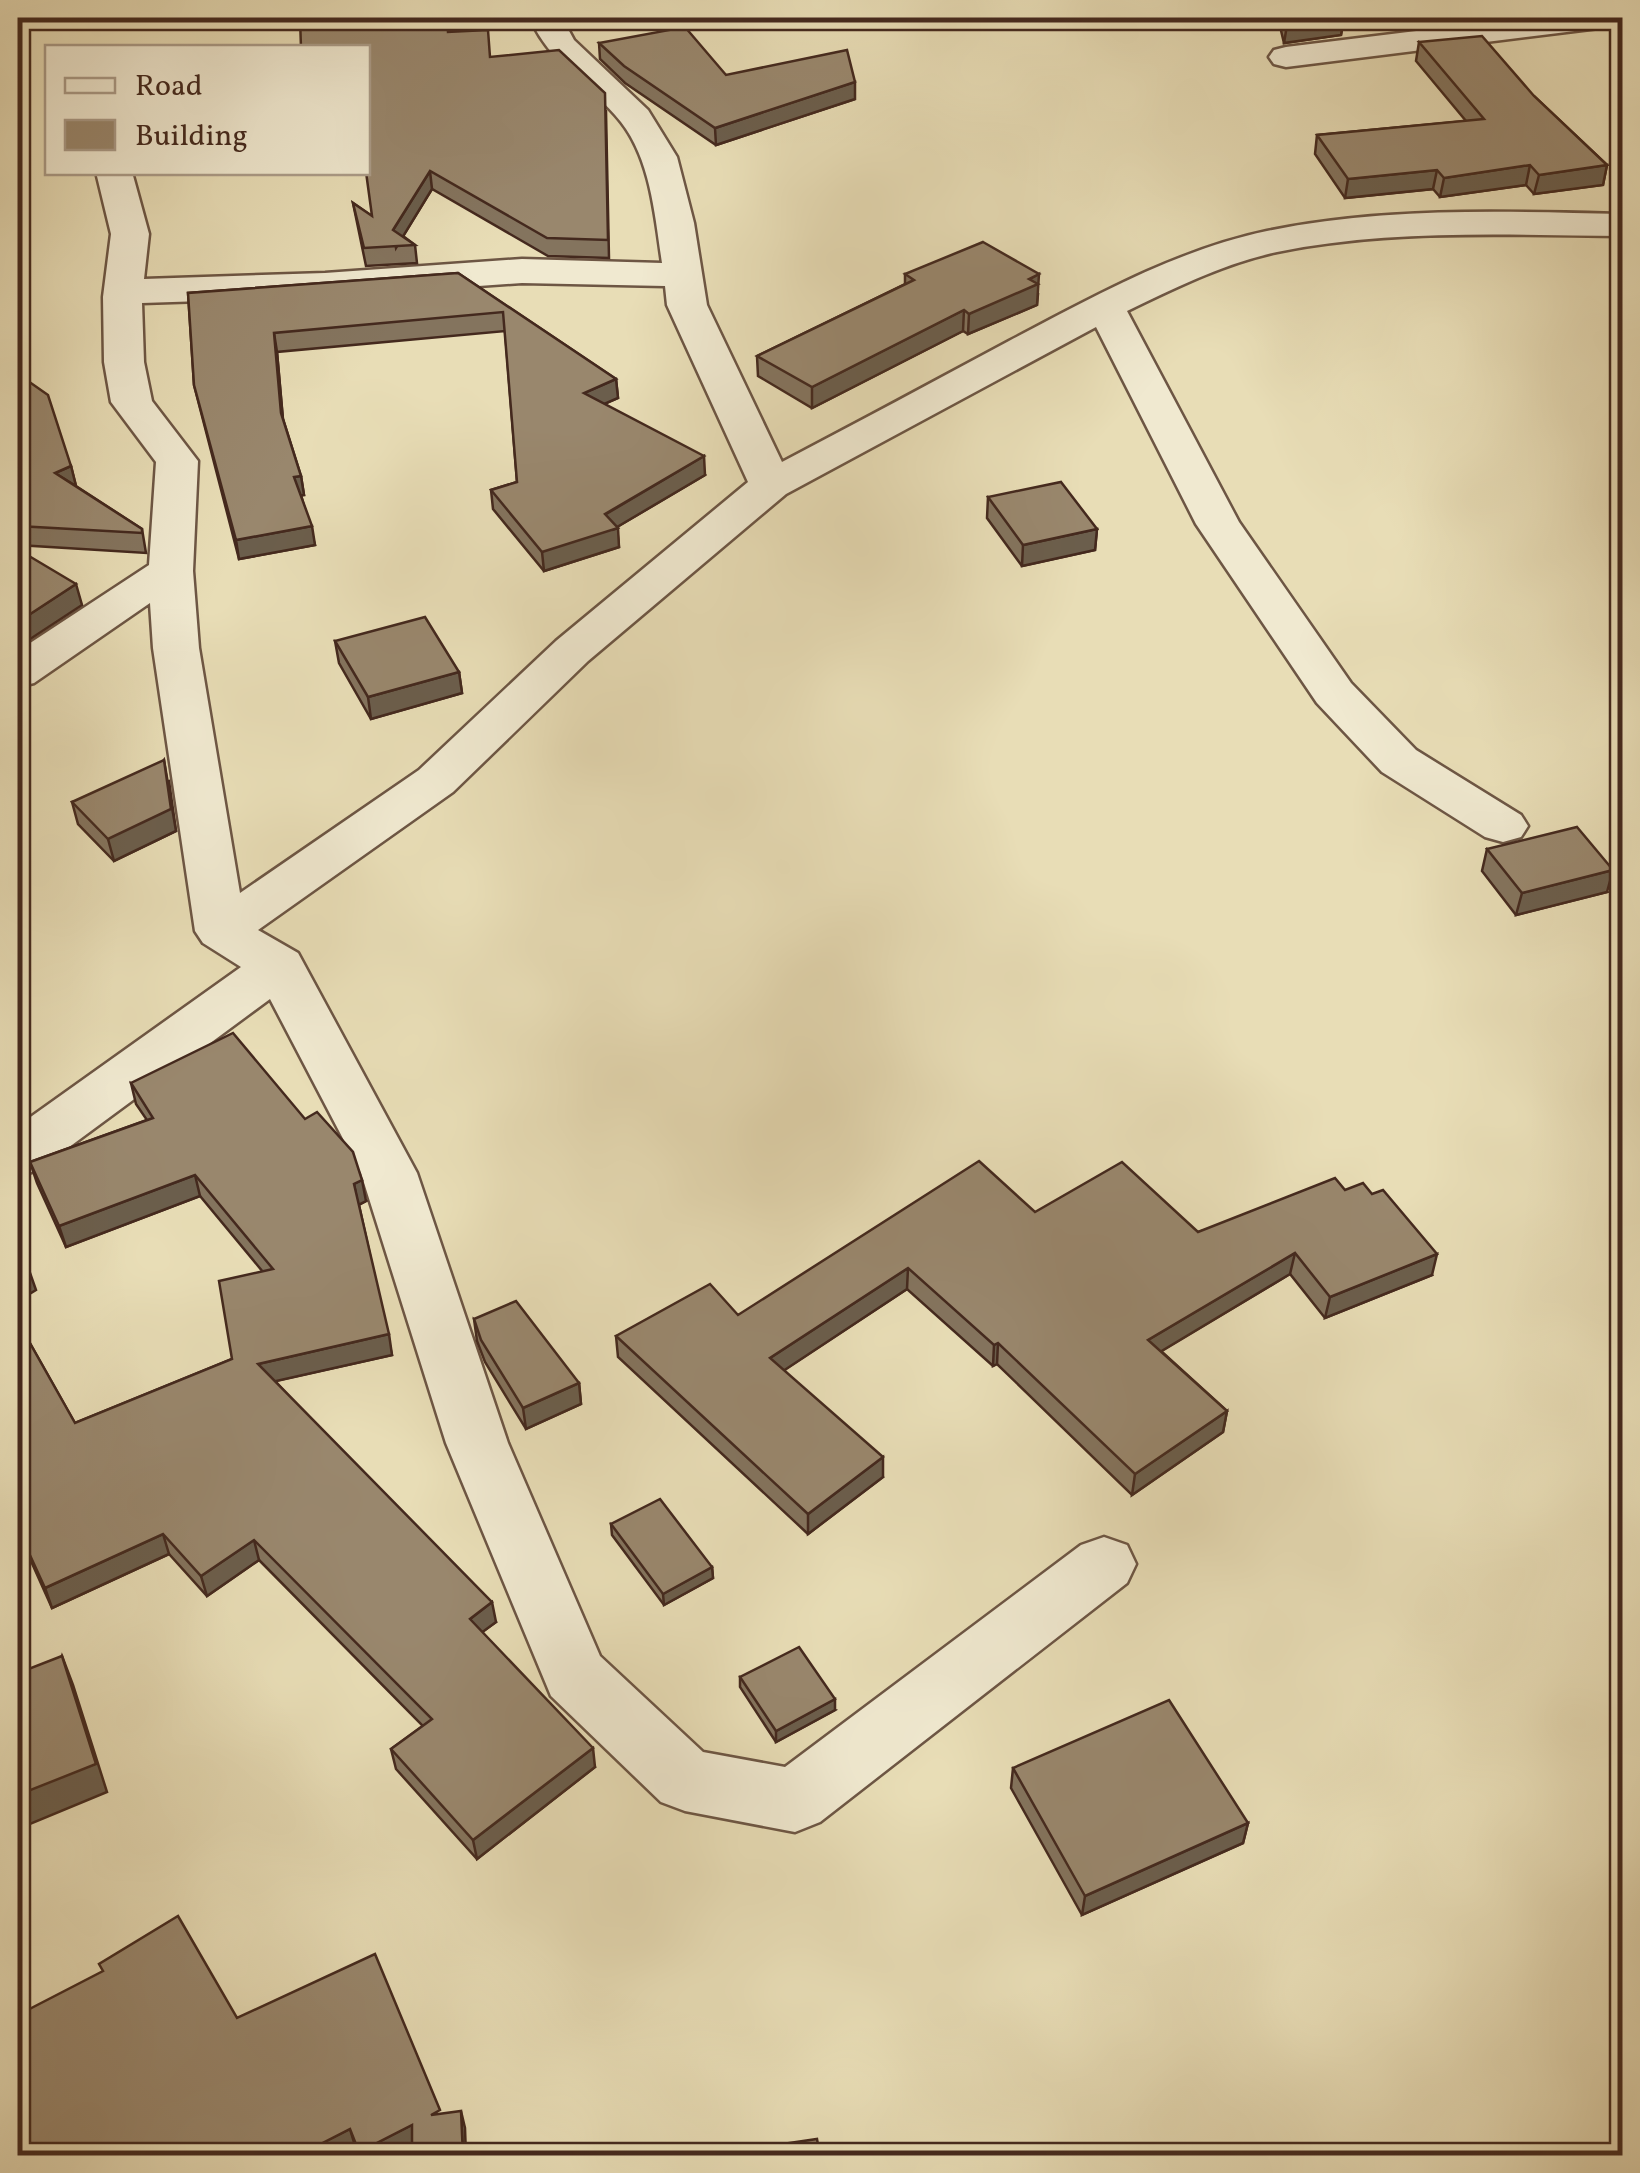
<svg xmlns="http://www.w3.org/2000/svg" width="1640" height="2173" font-family="Vollkorn,serif">
  <style>
    .lines { fill: none; stroke-linecap: round; stroke-linejoin: round }
    .street-casing { stroke: #6d5644; stroke-width: 5 }
    .street { fill: #f0e9d0; fill-rule: evenodd }
    .wall { fill: #84745e; stroke: #44291e; stroke-width: 2.5 }
    .shaded-wall { fill: #6b5e4c; stroke: #44291e; stroke-width: 2.5 }
    .building { fill: #99876d; stroke: #44291e; stroke-width: 2.5 }
  </style>
  <rect width="100%" height="100%" fill="#e8ddb6"/>
  <filter id="stains"><feTurbulence type="fractalNoise" baseFrequency=".002" numOctaves="4"/><feColorMatrix values="0 0 0 0 .2 0 0 0 0 .09 0 0 0 0 .02 0 0 0 .5 -.17"/></filter>
  <radialGradient id="worn" r=".72"><stop offset=".6" stop-color="#630" stop-opacity="0"/><stop offset="1" stop-color="#630" stop-opacity=".3"/></radialGradient>
  <g class="lines">
    <g class="street-casing">
      <g id="street">
        <path d="M530,18H562L574,40L648,110L677,157L694,223L707,305L782,462C858,422 933,382 1009,341C1091,298 1176,250 1267,231C1382,207 1505,211 1622,214V236C1508,235 1389,229 1277,252C1225,263 1175,288 1127,311L1239,522L1351,683L1416,750L1521,815L1528,826L1521,837L1503,842L1485,837L1382,772L1317,703L1196,524L1096,327L786,494L588,661L453,792L258,930L298,953L417,1173L508,1443L600,1656L703,1752L785,1767L1081,1545L1104,1537L1127,1545L1136,1564L1127,1583L820,1822L795,1832L685,1811L661,1802L551,1696L446,1443L361,1173L270,999L38,1170L18,1176V1126L241,967L203,943L195,931L153,648L150,603L34,683L18,687V651L149,565L156,462L111,402L104,362L103,297L111,234L96,172H132L149,234L144,279L325,273L522,259L662,263C655,217 651,160 621,122C591,84 549,63 530,18ZM522,283L665,286L667,305L748,482L556,641L419,770L240,893L199,648L193,571L198,461L152,401L144,362L142,303L325,297Z"/>
        <path d="M1522,18H1616L1611,25L1599,28L1286,67L1274,64L1269,57L1274,50L1286,47Z"/>
      </g>
    </g>
    <use href="#street" class="street"/>
  </g>
  <g class="wall">
    <path d="M1278,18H1344L1341,35L1284,43Z"/>
    <path d="M448,32L490,57L606,111L609,258L548,256L432,189L403,236L415,245L417,263L366,266L353,203L372,216Z"/>
    <path d="M1419,42L1534,96L1607,165L1603,185L1534,194L1526,185L1440,197L1433,189L1345,198L1315,154L1317,135L1466,121L1416,61Z"/>
    <path d="M599,43L726,75L855,99L716,145L625,83L600,59Z"/>
    <path d="M458,273L616,379L618,398L604,404L705,475L617,527L619,547L544,571L493,509L491,490L517,482L505,331L277,352L283,419L301,476L304,495H301L315,545L239,559L194,385L188,293Z"/>
    <path d="M905,274L1038,294L1037,305L968,334L963,331L812,408L758,376L757,356L905,284Z"/>
    <path d="M18,374L71,466L76,486L142,529L146,553L18,545Z"/>
    <path d="M988,497L1097,529L1095,550L1022,566L987,518Z"/>
    <path d="M335,641L459,672L462,693L371,719L339,663Z"/>
    <path d="M169,781L176,831L114,861L78,824L72,802Z"/>
    <path d="M1487,849L1607,892L1516,915L1482,871Z"/>
    <path d="M131,1083L366,1201L359,1205L392,1355L275,1381L496,1622L482,1632L595,1767L477,1859L396,1769L391,1749L423,1726L259,1560L207,1596L169,1554L52,1608L18,1532V1322L75,1423L232,1359L263,1272L200,1196L66,1247L37,1183L30,1162L147,1120L136,1104Z"/>
    <path d="M1345,1190L1432,1275L1325,1318L1290,1274L1161,1351L1227,1411L1223,1432L1132,1495L997,1364L993,1366L907,1289L784,1370L883,1477L808,1534L618,1357L616,1336L738,1315L1035,1212L1198,1232Z"/>
    <path d="M474,1319L579,1383L581,1404L526,1429L485,1362L477,1341Z"/>
    <path d="M611,1524L712,1567L713,1578L664,1605L612,1535Z"/>
    <path d="M740,1677L835,1710L776,1742L740,1687Z"/>
    <path d="M1013,1768L1248,1823L1243,1843L1082,1915L1011,1788Z"/>
  </g>
  <g class="shaded-wall">
    <path d="M1344,18L1341,35L1284,43L1287,25Z"/>
    <path d="M855,82V99L716,145L715,128Z"/>
    <path d="M1530,165L1526,185L1440,197L1444,178Z"/>
    <path d="M1607,165L1603,185L1534,194L1539,175Z"/>
    <path d="M1437,170L1433,189L1345,198L1348,179Z"/>
    <path d="M430,171L432,189L396,248L393,230Z"/>
    <path d="M1039,274L1037,305L968,334L969,314Z"/>
    <path d="M964,310L963,331L812,408V387Z"/>
    <path d="M274,333L277,352L284,432L281,413Z"/>
    <path d="M616,379L618,398L586,412L584,393Z"/>
    <path d="M704,456L705,475L612,530L618,528L619,547L544,571L542,552Z"/>
    <path d="M71,466L76,486L55,473Z"/>
    <path d="M301,476L304,495L297,496L294,477Z"/>
    <path d="M312,526L315,545L239,559L236,540Z"/>
    <path d="M1097,529L1095,550L1022,566L1023,545Z"/>
    <path d="M76,584L82,605L18,647V622Z"/>
    <path d="M459,672L462,693L371,719L368,697Z"/>
    <path d="M164,760L176,831L114,861L108,839Z"/>
    <path d="M1613,870L1607,892L1516,915L1522,893Z"/>
    <path d="M195,1175L200,1196L66,1247L59,1226Z"/>
    <path d="M362,1180L366,1201L358,1205L354,1184Z"/>
    <path d="M1295,1253L1290,1274L1145,1361L1148,1340Z"/>
    <path d="M1437,1254L1432,1275L1325,1318L1330,1297Z"/>
    <path d="M908,1268L907,1289L771,1379L770,1358Z"/>
    <path d="M29,1270L36,1290L18,1301V1276Z"/>
    <path d="M389,1334L392,1355L263,1384L258,1364Z"/>
    <path d="M998,1343L997,1364L993,1366L994,1345Z"/>
    <path d="M579,1383L581,1404L526,1429L523,1408Z"/>
    <path d="M1227,1411L1223,1432L1132,1495L1135,1474Z"/>
    <path d="M883,1457V1477L808,1534V1514Z"/>
    <path d="M163,1534L169,1554L52,1608L45,1588Z"/>
    <path d="M254,1540L259,1560L207,1596L201,1576Z"/>
    <path d="M712,1567L713,1578L664,1605L663,1594Z"/>
    <path d="M492,1602L496,1622L473,1639L470,1619Z"/>
    <path d="M62,1656L73,1685L107,1792L18,1829V1795Z"/>
    <path d="M835,1699V1710L776,1742V1731Z"/>
    <path d="M593,1748L595,1767L477,1859L473,1840Z"/>
    <path d="M1248,1823L1243,1843L1082,1915L1085,1896Z"/>
    <path d="M461,2111L465,2128L466,2156H463Z"/>
    <path d="M412,2125L416,2142L390,2156H360L359,2152Z"/>
    <path d="M350,2129L355,2146L336,2156H297Z"/>
  </g>
  <g class="building">
    <path d="M300,18H447L448,32L488,30L490,57L559,50L605,93L608,240L547,238L430,171L393,230L415,245L364,248L353,203L372,216L366,172H368V48H301Z"/>
    <path d="M1285,18H1344L1287,25Z"/>
    <path d="M685,27L726,75L847,50L855,82L715,128L624,66L599,43Z"/>
    <path d="M1482,36L1534,96L1607,165L1539,175L1530,165L1444,178L1437,170L1348,179L1317,135L1484,119L1419,42Z"/>
    <path d="M983,242L1039,274L1029,279L1038,284L969,314L964,310L812,387L757,356L914,280L905,274Z"/>
    <path d="M458,273L616,379L584,393L704,456L605,514L618,528L542,552L491,490L517,482L503,312L274,333L281,413L301,476L294,477L312,526L236,540L194,385L188,293Z"/>
    <path d="M18,374L48,395L71,466L55,473L142,529V533L18,526Z"/>
    <path d="M1061,482L1097,529L1023,545L988,497Z"/>
    <path d="M29,556L76,584L18,622V562Z"/>
    <path d="M425,617L459,672L368,697L335,641Z"/>
    <path d="M164,760L171,809L108,839L72,802Z"/>
    <path d="M1577,827L1613,870L1522,893L1487,849Z"/>
    <path d="M233,1033L305,1119L317,1112L353,1152L362,1180L354,1184L389,1334L258,1364L492,1602L470,1619L593,1748L473,1840L391,1749L432,1719L254,1540L201,1576L163,1534L45,1588L18,1529V1322L75,1423L232,1359L219,1281L273,1269L195,1175L59,1226L30,1162L153,1118L131,1083Z"/>
    <path d="M979,1161L1035,1212L1122,1162L1198,1232L1335,1178L1345,1190L1363,1183L1372,1194L1383,1190L1437,1254L1330,1297L1295,1253L1148,1340L1227,1411L1135,1474L998,1343L994,1345L908,1268L770,1358L883,1457L808,1514L616,1336L710,1284L738,1315Z"/>
    <path d="M18,1258L29,1270L18,1276Z"/>
    <path d="M516,1301L579,1383L523,1408L481,1340L474,1319Z"/>
    <path d="M660,1499L712,1567L663,1594L611,1524Z"/>
    <path d="M799,1647L835,1699L776,1731L740,1677Z"/>
    <path d="M62,1656L96,1764L18,1795V1673Z"/>
    <path d="M1169,1700L1248,1823L1085,1896L1013,1768Z"/>
    <path d="M178,1916L237,2018L375,1954L440,2110L431,2115L461,2111L463,2156H412V2125L359,2152L350,2129L297,2156H18V2015L103,1971L99,1964Z"/>
    <path d="M817,2139L820,2156H702Z"/>
  </g>
  <rect width="1640" height="2173" fill="none" stroke="#e8ddb6" stroke-width="60"/>
  <rect x="20" y="20" width="1600" height="2133" fill="none" stroke="#44291e" stroke-width="5"/>
  <rect x="30" y="30" width="1580" height="2113" fill="none" stroke="#44291e" stroke-width="2.5"/>
  <rect x="45" y="45" width="325" height="130" fill="#f0e9d0" stroke="#ab9c89" stroke-width="2.5"/>
  <rect x="65" y="78" width="50" height="15" fill="#f0e9d0" stroke="#ab9c89" stroke-width="2.5"/>
  <text x="135" y="95" font-size="30" fill="#44291e">Road</text>
  <rect x="65" y="120" width="50" height="30" fill="#99876d" stroke="#ab9c89" stroke-width="2.5"/>
  <text x="135" y="145" font-size="30" fill="#44291e">Building</text>
  <rect width="100%" height="100%" filter="url(#stains)"/>
  <rect width="100%" height="100%" fill="url(#worn)"/>
</svg>
